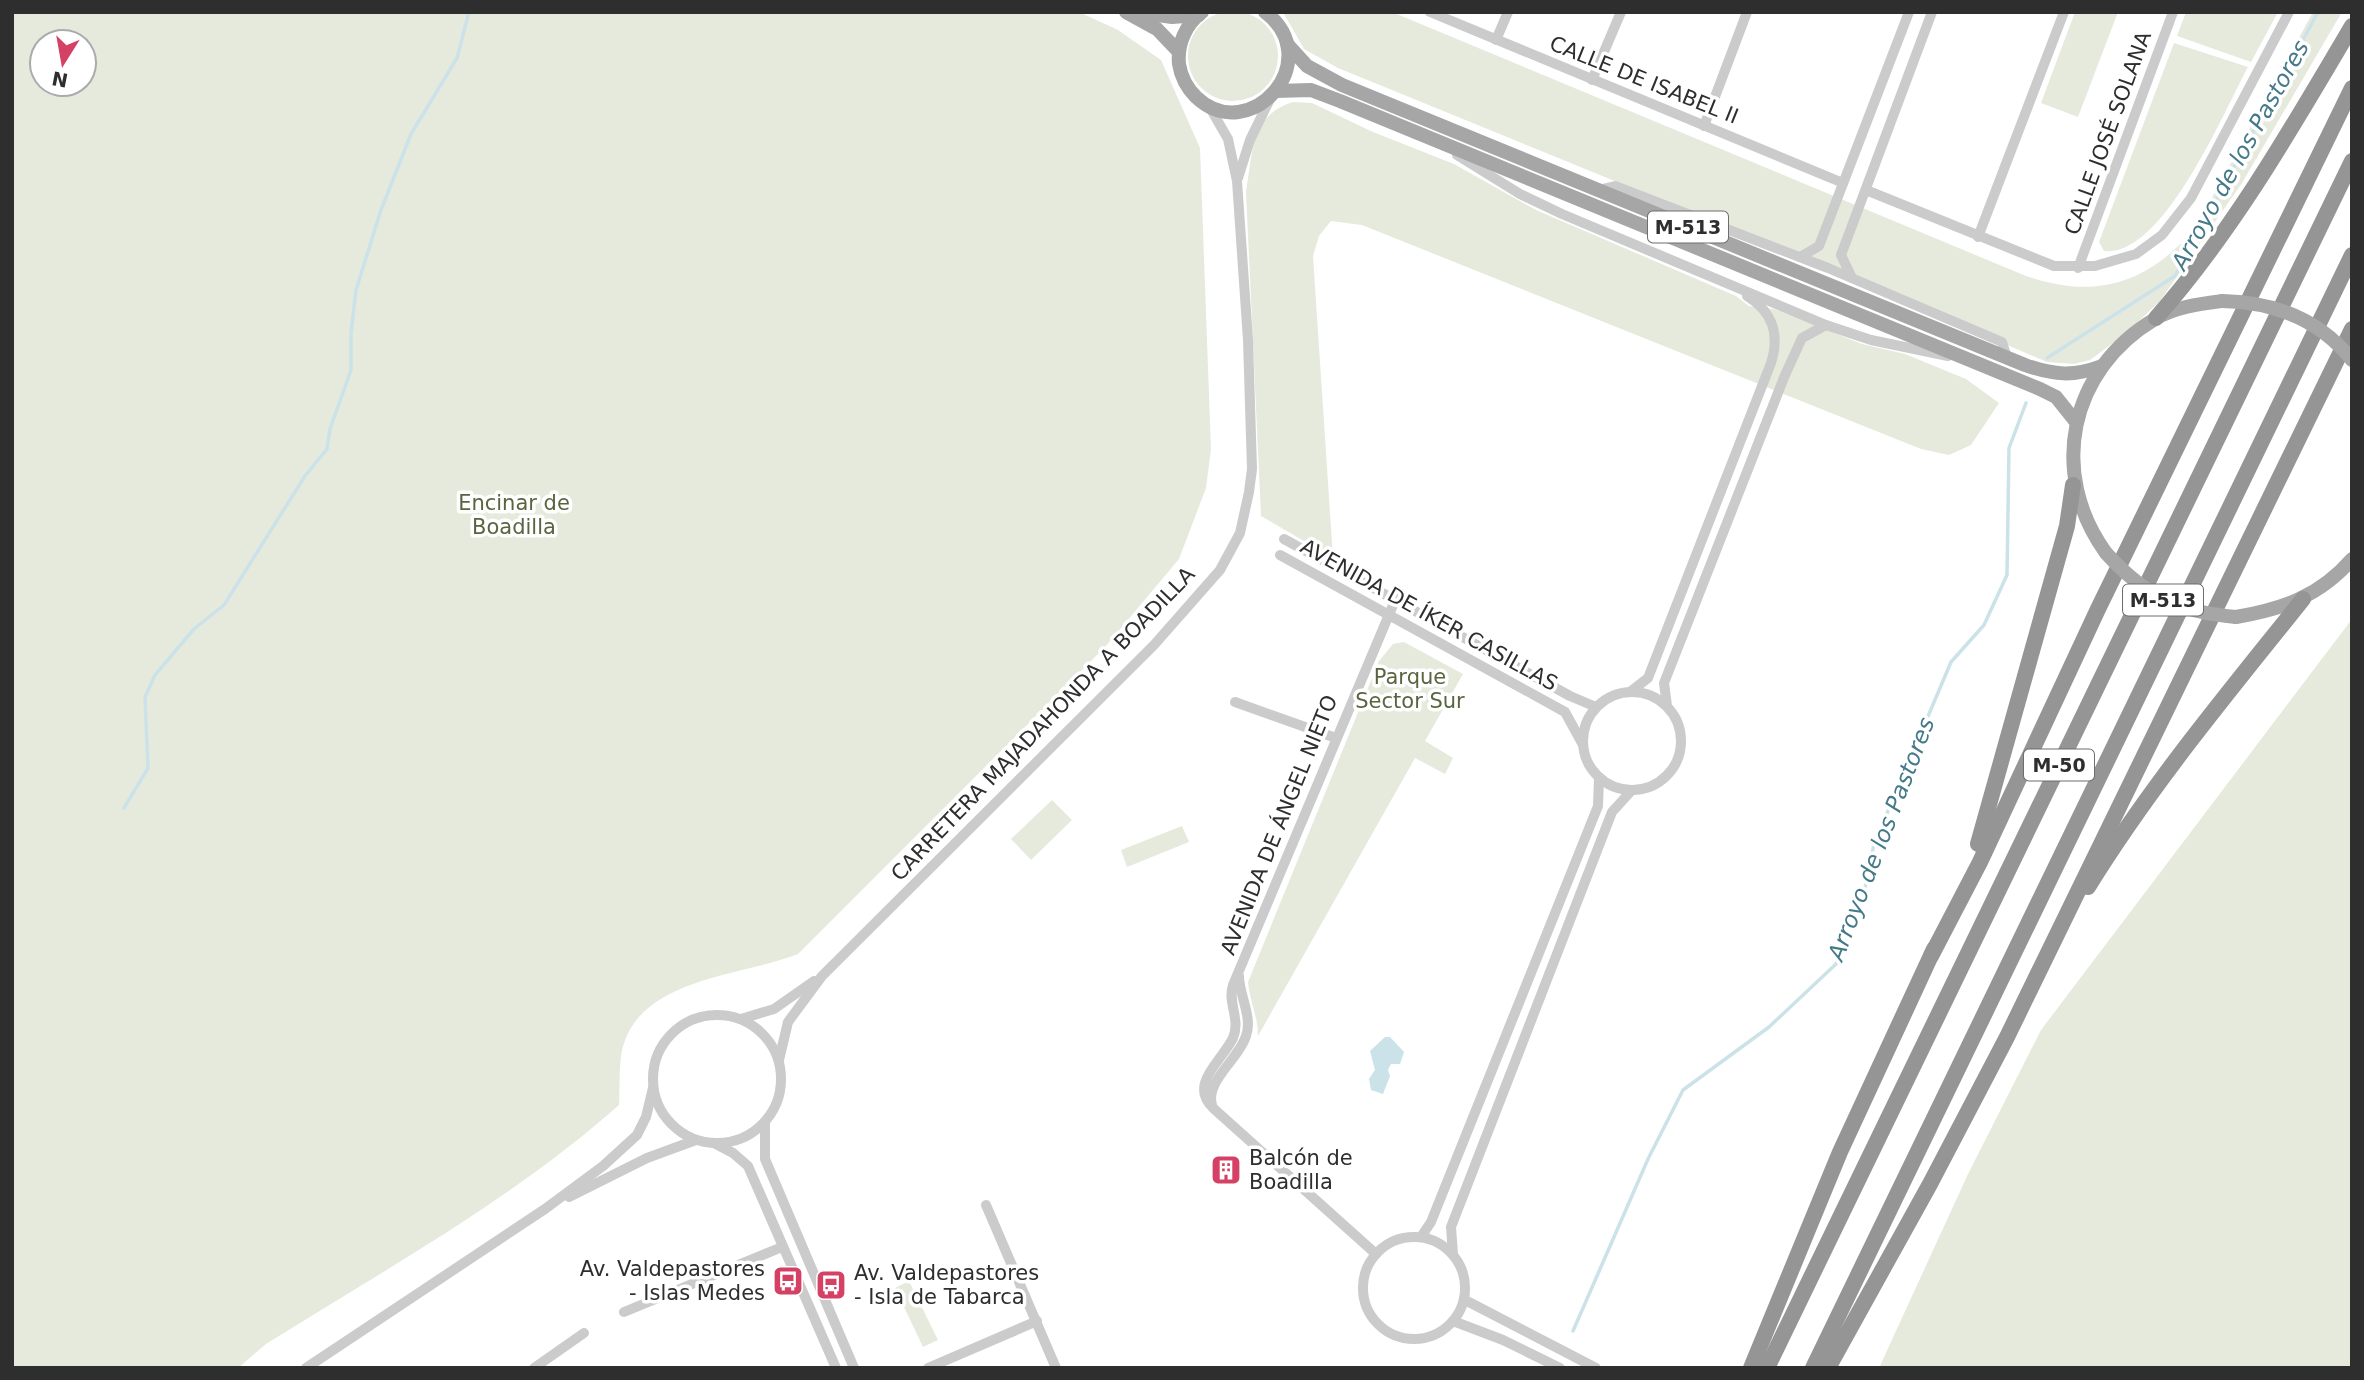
<svg xmlns="http://www.w3.org/2000/svg" width="2364" height="1380" font-family="'DejaVu Sans',sans-serif">
  <style>
    .green { fill: #e6eadd; fill-rule: evenodd }
    .water { fill: #cbe2e8 }
    .lines { fill: none; stroke-linecap: round; stroke-linejoin: round }
    .stream { stroke: #cbe2e8; stroke-width: 3.5 }
    .minor { stroke: #cbcbcb; stroke-width: 10 }
    .major { stroke: #a6a6a6; stroke-width: 14 }
    .highway { stroke: #959595; stroke-width: 16 }
    .major-bridge { stroke: #a6a6a6; stroke-width: 14 }
    .labels { text-anchor: middle; dominant-baseline: central; stroke-width: 7; stroke-linejoin: round; paint-order: stroke }
    .shield { fill: #fff; stroke: #6d6d6d; stroke-width: 2 }
    .shield-label { font-size: 19px; font-weight: bold; fill: #2e2e2e }
    .street-label { font-size: 21px; fill: #2e2e2e; stroke: #fff }
    .park-label { font-size: 21px; fill: #586640; stroke: #fff }
    .poi-label { font-size: 21px; fill: #2e2e2e; stroke: #fff; text-anchor: start }
    .water-label { font-size: 23px; font-style: italic; fill: #447989; stroke: #fff }
  </style>
  <rect width="100%" height="100%" fill="#fff"/>
  <g class="green">
    <circle cx="1233" cy="56" r="45"/>
    <path d="M12,12H1079L1118,30L1161,60L1200,148L1211,449L1206,488L1179,559L1106,646L798,954C739,977 633,978 621,1056C619,1072 620,1089 619,1105C513,1199 386,1269 266,1344L238,1368H12ZM42,42H84V84H42Z"/>
    <path d="M1283,12H1392L2026,276C2096,300 2148,284 2196,227L2313,12H2342L2242,183L2160,301L2125,334L2090,360L2074,364L2047,362L1852,278L1338,68L1304,49Z"/>
    <path d="M2075,12H2118L2078,117L2041,103Z"/>
    <path d="M2186,12H2278L2251,62L2177,36Z"/>
    <path d="M2174,43L2248,67C2224,111 2163,258 2104,251L2099,242Z"/>
    <path d="M1293,102L1312,103L1373,132L1454,164L1536,210L1736,296L1749,306L1774,309L1862,344L1905,354L1966,379L1999,403L1971,445L1949,455L1921,449L1362,225L1331,221L1319,236L1313,256L1333,558L1261,516L1246,192C1253,153 1250,115 1293,102Z"/>
    <path d="M2352,619V1368H1879L1968,1174L2041,1030Z"/>
    <path d="M1404,642L1463,674L1425,741L1453,758L1445,774L1415,758L1258,1036C1258,1017 1250,1002 1248,982L1379,661L1393,644Z"/>
    <path d="M1052,800L1072,820L1031,860L1011,839Z"/>
    <path d="M1182,826L1189,842L1127,867L1121,850Z"/>
    <path d="M909,1281L938,1340L923,1347L895,1288Z"/>
  </g>
  <path class="water" d="M1385,1037H1390L1404,1052L1400,1064H1391L1388,1070L1390,1076L1383,1094L1371,1090L1369,1079L1375,1070L1370,1051Z"/>
  <g class="lines">
    <g class="stream">
      <path d="M2047,358L2175,276L2318,12"/>
      <path d="M124,808L148,768L145,697L155,675L194,629L224,605L305,476L327,449L330,429L351,370V334L356,290L381,210L411,134L457,58L469,12"/>
      <path d="M1573,1331L1648,1159L1683,1090L1769,1027L1836,964L1863,897L1874,844L1951,662L1984,625L2007,575L2009,448L2026,403"/>
    </g>
    <g class="minor">
      <path d="M1430,12L1843,183"/>
      <path d="M1496,40L1508,12"/>
      <path d="M1592,80L1621,12"/>
      <path d="M1704,126L1747,12"/>
      <path d="M1457,155L1520,194L1562,214L1826,325L1871,340L1948,356"/>
      <path d="M1238,178L1250,140L1270,99"/>
      <path d="M1598,190L1615,186L1828,268L2002,342L2007,358"/>
      <path d="M1866,190L2054,266H2095L2136,254L2162,235L2191,198L2289,12"/>
      <path d="M1978,237L2064,12"/>
      <path d="M1800,257L1819,246L1909,12"/>
      <path d="M2078,268L2173,12"/>
      <path d="M1852,278L1841,255L1932,12"/>
      <path d="M1284,539L1570,696L1596,707"/>
      <path d="M1280,555L1565,712L1582,743"/>
      <path d="M1630,692L1648,678L1771,363C1780,334 1773,312 1747,296"/>
      <circle cx="1632" cy="741" r="49"/>
      <path d="M1235,702L1336,738"/>
      <path d="M1667,706L1664,683L1785,375L1802,338L1826,325"/>
      <circle cx="717" cy="1079" r="64"/>
      <path d="M741,1019L774,1009L814,981"/>
      <path d="M779,1060L788,1022L822,976L1154,645L1220,570L1240,533L1249,492L1252,469L1248,340L1237,181L1228,139L1209,106"/>
      <path d="M1212,1105C1205,1081 1239,1059 1246,1036C1253,1017 1239,995 1239,976"/>
      <path d="M765,1122V1159L854,1368"/>
      <path d="M714,1143L733,1153L748,1166L836,1368"/>
      <path d="M569,1197L647,1158L696,1140"/>
      <path d="M986,1205L1056,1368"/>
      <path d="M1421,1237L1431,1222L1598,806L1599,778"/>
      <circle cx="1414" cy="1288" r="51"/>
      <path d="M1376,1254L1213,1108C1188,1084 1222,1061 1233,1038C1241,1019 1227,1003 1233,985L1396,598"/>
      <path d="M1453,1254L1451,1227L1612,812L1632,790"/>
      <path d="M1465,1300L1596,1368"/>
      <path d="M624,1312L782,1247"/>
      <path d="M1453,1321L1503,1340L1560,1368"/>
      <path d="M306,1368L545,1209L603,1166L637,1135L646,1117L653,1088"/>
      <path d="M534,1368L584,1333"/>
      <path d="M928,1368L1037,1321"/>
    </g>
    <g class="major">
      <path d="M1126,12L1157,29L1179,52"/>
      <path d="M1137,12L1172,17L1199,15"/>
      <path d="M1202,12C1186,24 1177,44 1179,64C1181,77 1187,88 1196,97C1250,148 1328,60 1265,12"/>
      <path d="M1287,44L1307,66L1342,85L2025,365C2054,375 2073,377 2102,366"/>
      <path d="M1276,91L1311,90L1340,101L2040,389L2056,397L2076,422"/>
      <path d="M2106,553C2048,473 2069,370 2155,319C2175,307 2199,304 2222,301"/>
      <path d="M2236,617C2283,609 2320,596 2352,559"/>
    </g>
    <g class="highway">
      <path d="M2156,318C2233,231 2293,126 2352,26"/>
      <path d="M1978,844L2067,526L2073,485"/>
      <path d="M2088,887C2151,785 2228,693 2303,599"/>
      <path d="M1931,956L1980,862L2098,609L2352,88"/>
      <path d="M1751,1368L1840,1152L1934,949"/>
      <path d="M1767,1368L2352,161"/>
      <path d="M1813,1368L2352,255"/>
      <path d="M1828,1368L1930,1184L2007,1037L2352,329"/>
    </g>
    <g class="major-bridge">
      <path d="M2222,301C2273,302 2319,319 2352,360"/>
      <path d="M2106,553C2145,596 2178,612 2236,617"/>
    </g>
  </g>
  <defs>
    <g id="building-square" transform="scale(1.575)"><rect x="-9" y="-9" width="18" height="18" rx="4" fill="#d54164" stroke="#fff"/><path d="M-4-6H4V6H1V3H-1V6H-4ZM-2.5-4.3h1.7v1.8h-1.7ZM.8-4.3h1.7v1.8H.8ZM-2.5-1h1.7V.8h-1.7ZM.8-1h1.7V.8H.8Z" fill="#fff"/></g>
    <g id="bus-square" transform="scale(1.575)"><rect x="-9" y="-9" width="18" height="18" rx="4" fill="#d54164" stroke="#fff"/><path d="M-5-6H5V4H4V6H2V4H-2V6H-4V4H-5ZM-3.5-4V0h7V-4ZM-3.5 1.2v1.5H-2V1.2ZM2 1.2v1.5H3.5V1.2Z" fill="#fff"/></g>
  </defs>
  <g fill-rule="evenodd">
    <use href="#building-square" x="1226" y="1170"/>
    <use href="#bus-square" x="788" y="1281"/>
    <use href="#bus-square" x="831" y="1285"/>
  </g>
  <g class="labels">
    <g class="shield">
      <rect x="1648" y="211.5" width="80" height="31" rx="5"/>
      <rect x="2123" y="584.5" width="80" height="31" rx="5"/>
      <rect x="2024" y="749.5" width="70" height="31" rx="5"/>
    </g>
    <g class="shield-label">
      <text x="1688" y="227">M-513</text>
      <text x="2163" y="600">M-513</text>
      <text x="2059" y="765">M-50</text>
    </g>
    <g class="street-label">
      <text transform="translate(1644 80) rotate(22)">CALLE DE ISABEL II</text>
      <text transform="translate(2108 133) rotate(-70)">CALLE JOSÉ SOLANA</text>
      <text transform="translate(1429 615) rotate(29)">AVENIDA DE ÍKER CASILLAS</text>
      <text transform="translate(1043 724) rotate(-46)">CARRETERA MAJADAHONDA A BOADILLA</text>
      <text transform="translate(1279 825) rotate(-68)">AVENIDA DE ÁNGEL NIETO</text>
    </g>
    <g class="park-label">
      <text x="514" y="503">Encinar de<tspan x="514" dy="24">Boadilla</tspan></text>
      <text x="1410" y="677">Parque<tspan x="1410" dy="24">Sector Sur</tspan></text>
    </g>
    <g class="poi-label">
      <text x="1249" y="1158">Balcón de<tspan x="1249" dy="24">Boadilla</tspan></text>
      <text x="765" y="1269" text-anchor="end">Av. Valdepastores<tspan x="765" dy="24">- Islas Medes</tspan></text>
      <text x="854" y="1273">Av. Valdepastores<tspan x="854" dy="24">- Isla de Tabarca</tspan></text>
    </g>
    <g class="water-label">
      <text transform="translate(2240 155) rotate(-61)">Arroyo de los Pastores</text>
      <text transform="translate(1881 839) rotate(-69)">Arroyo de los Pastores</text>
    </g>
  </g>
  <rect width="2364" height="1380" fill="none" stroke="#2e2e2e" stroke-width="28"/>
  <g transform="translate(63 63) rotate(191)"><circle r="33" fill="#ffffff" stroke="#ababab" stroke-width="2"/>
  <path d="M0-5L12 26L0 18L-12 26Z" fill="#d54164"/>
  <text y="-10" font-size="19" font-weight="bold" text-anchor="middle" fill="#2e2e2e">N</text>
  </g>
</svg>
